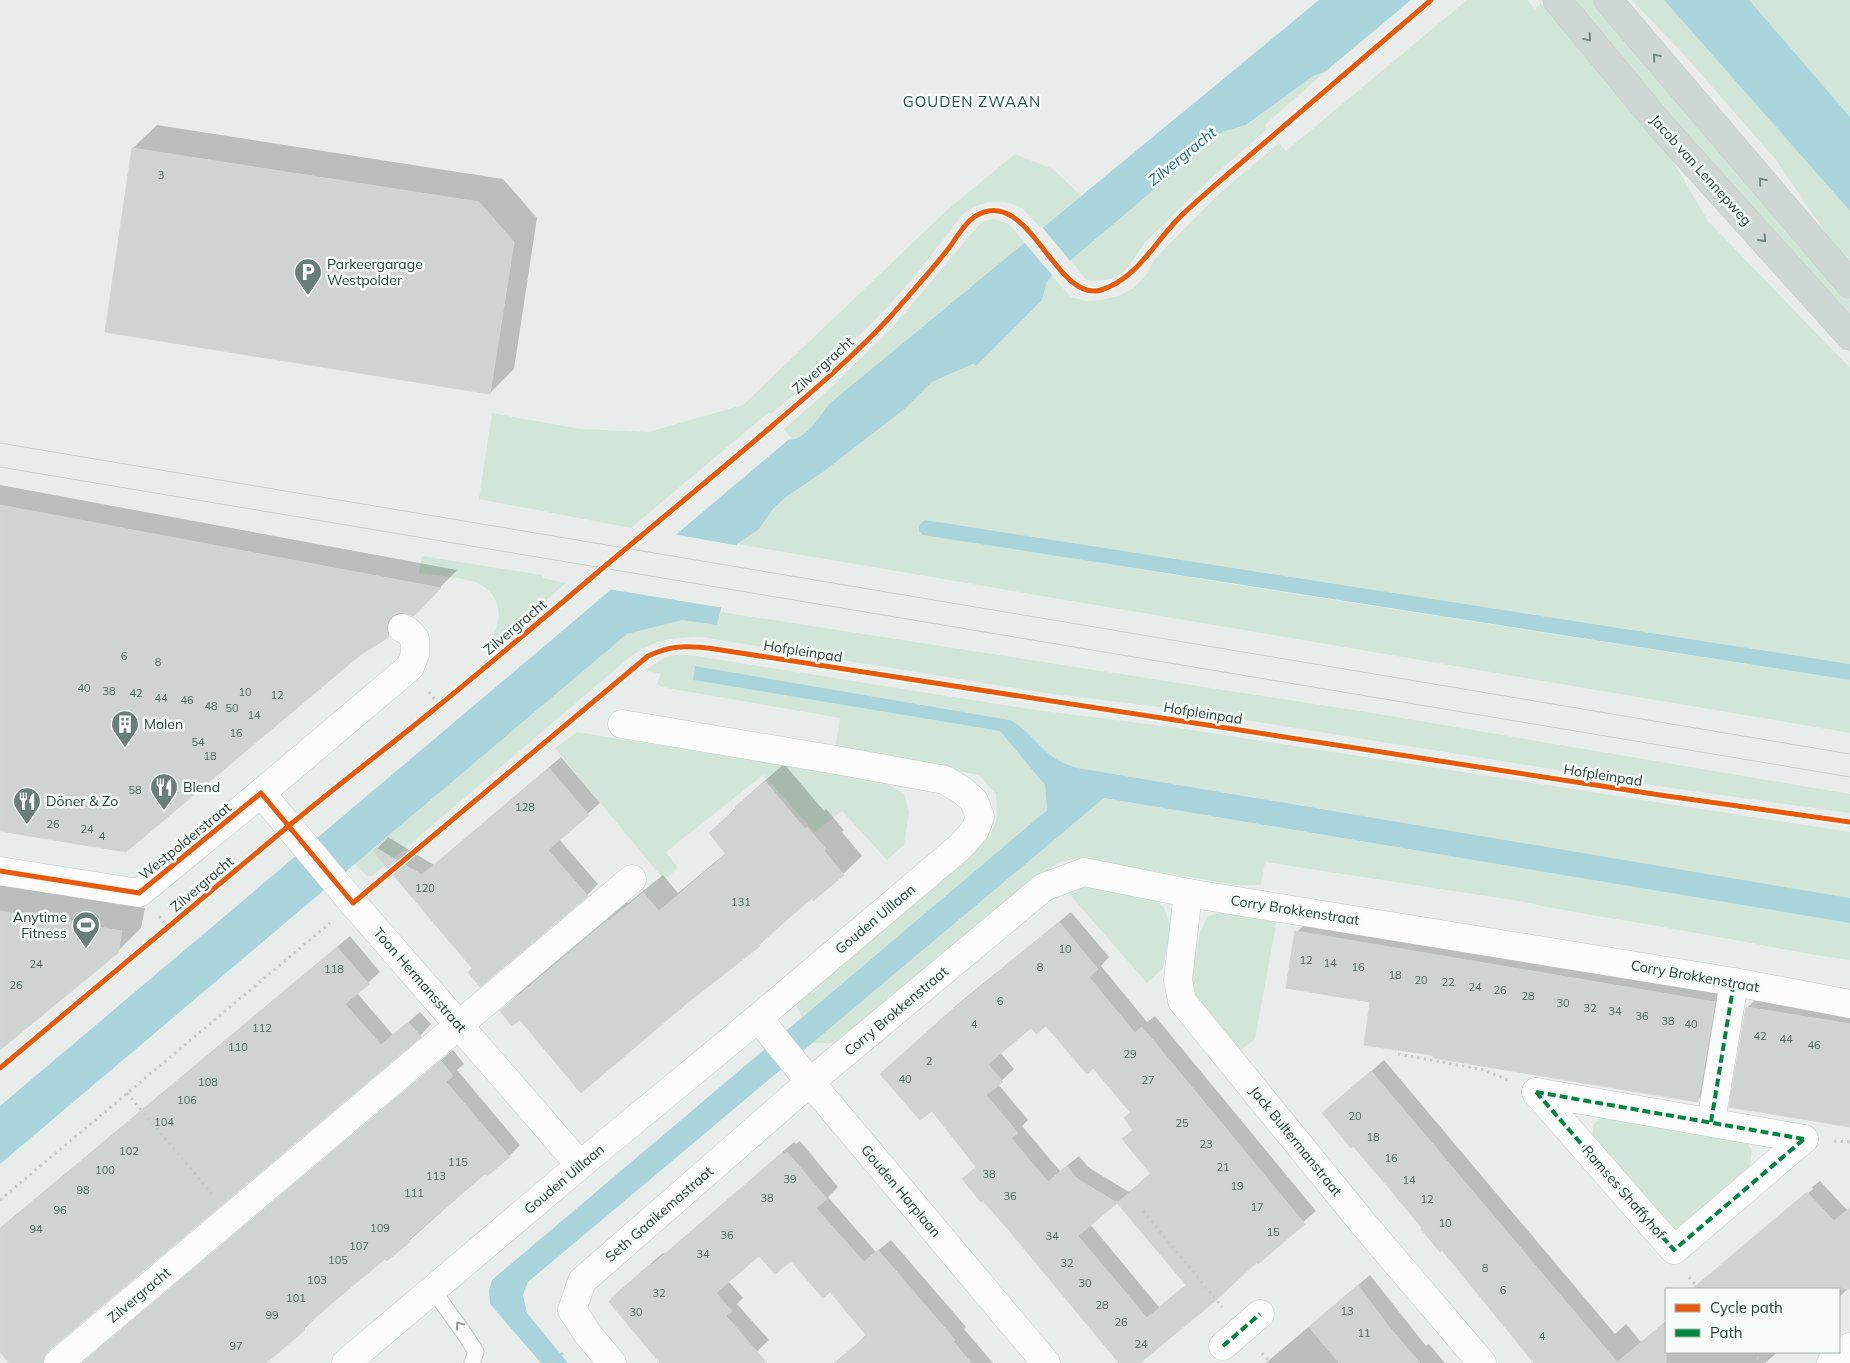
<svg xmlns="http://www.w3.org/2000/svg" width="1850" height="1363" font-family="Mulish,sans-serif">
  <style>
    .green { fill: #d1e6d8 }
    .water { fill: #a9d4db }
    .pier { fill: #e8edeb }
    .shadow { fill: #0003; fill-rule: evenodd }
    .building { fill: #cfd4d2; stroke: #d1d6d4; fill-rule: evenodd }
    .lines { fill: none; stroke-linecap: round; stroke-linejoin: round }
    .lane-casing { stroke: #c5cac8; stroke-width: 17 }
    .street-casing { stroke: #c5cac8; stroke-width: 29 }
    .primary-casing { stroke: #c3ccc9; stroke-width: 29 }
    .path { stroke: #c3ccca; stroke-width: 3; stroke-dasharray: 2.5 4; stroke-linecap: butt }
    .lane { stroke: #fcfcfc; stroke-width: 15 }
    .street { stroke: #fcfcfc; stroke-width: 28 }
    .primary { stroke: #cfd7d5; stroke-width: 28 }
    .tram { stroke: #c9cdcc; stroke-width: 1 }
    .quiet { stroke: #00873e; stroke-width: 4; stroke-dasharray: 8 4; stroke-linecap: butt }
    .cycleway-casing { stroke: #f7fbf9; stroke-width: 8 }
    .cycleway { stroke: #e8590c; stroke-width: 5 }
    .oneway { stroke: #718580 }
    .oneway2 { stroke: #909f9b }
    .labels { text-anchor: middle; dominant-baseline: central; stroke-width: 5; stroke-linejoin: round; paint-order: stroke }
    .number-label { font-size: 11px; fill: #506761 }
    .street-label { font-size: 14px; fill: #24423a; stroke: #f7fbf9 }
    .poi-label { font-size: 14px; fill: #24423a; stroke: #f7fbf9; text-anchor: start }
    .neighbourhood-label { font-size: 15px; letter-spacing: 1px; fill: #1f5548; stroke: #f7fbf9 }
    .water-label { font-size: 15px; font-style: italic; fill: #1c6f80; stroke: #f7fbf9 }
  </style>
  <rect width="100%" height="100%" fill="#e8edeb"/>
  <g class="green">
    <path d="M1467,0H1527L1535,9L1541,3L1663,144L1708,221L1850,368V664L925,520L921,523V533L1231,584L1850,680V733L737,544L759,529L773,509L786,497L823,472L907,407L932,382L968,366L973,364L976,365L1042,300L1047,282L1052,276L1071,297L1086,301L1102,300L1118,296L1134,288L1146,275L1154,260L1180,233L1220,193L1279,143L1286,151Z"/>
    <path d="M1572,0H1593L1735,170L1850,301V326Z"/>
    <path d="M1632,0H1664L1850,211V269L1776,160L1687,58Z"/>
    <path d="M1749,0H1850V117L1749,2Z"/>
    <path d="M1326,71L1265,125L1267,129C1233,159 1199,188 1168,220C1159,230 1146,240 1139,251C1133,259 1131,266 1123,272C1112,281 1099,282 1086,280L1071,260L1222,132L1247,125L1313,75Z"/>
    <path d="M1015,154L1053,169L1081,196L1041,229C1036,223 1031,217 1025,211C1007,196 980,200 963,214C935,250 908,287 875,320C842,353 807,384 771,414L769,412L631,528L479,499L492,413L581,429L648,432L743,405L947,210Z"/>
    <path d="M993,219L1008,223L1025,243L829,404C819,417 806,440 788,440L791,438L784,429L825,393L892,328L978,226L984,221Z"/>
    <path d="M422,556L542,575V578L566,583L489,648L487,646C503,624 505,596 477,583C466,578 434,575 419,573Z"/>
    <path d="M721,612L1366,712L1850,794V813L1658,786L1176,709L1045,693L701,637C671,637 656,640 631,656L376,873L372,876H367L355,864L627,634L682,620L717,625Z"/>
    <path d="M677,655H690L1036,710L1172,727L1850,832V898L1078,768C1067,765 1058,761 1049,754C1036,743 1026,728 1010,720L695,666L693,680L1000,731L1045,785L1047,810L802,1017L795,1003L990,835L997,818L996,794L979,775L835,749L840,718L662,687L657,684L661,674L645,670L666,657Z"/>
    <path d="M577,732L885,782L904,794L909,812L904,845L887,860L842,811L815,832L763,775L666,852L678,868L664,880L555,748Z"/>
    <path d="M1104,798L1850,923V960C1802,954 1755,943 1707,935C1644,923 1581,915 1519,901L1265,862L1261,885H1236L1077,858L1057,863L839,1043H813Z"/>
    <path d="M1078,884L1152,897L1164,908L1171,927L1163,968L1147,983L1064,888Z"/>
    <path d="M1225,911L1277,919L1255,1039L1237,1053L1193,999L1190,984L1200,932L1208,916Z"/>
    <path d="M1602,1117L1747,1143L1752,1150L1749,1169L1676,1229H1666L1591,1141L1594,1124Z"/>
  </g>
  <g class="water">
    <path d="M1319,0H1411L1326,71L1313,76L1246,125L1222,132L1052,276L1047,282L1042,300L976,366L973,364L968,366L932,382L907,407L823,472L786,497L773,509L759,529L737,544L717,625L682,620L627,634L0,1164V1106L788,440C806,440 819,417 829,404Z"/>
    <path d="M1664,0H1749L1850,117V211Z"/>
    <path d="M925,520L1850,664V680L923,535L919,531C919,525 920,523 925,520Z"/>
    <path d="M695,666L1010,720C1026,728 1036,743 1049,754C1058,761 1067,765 1078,768L1850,898V923L1104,798L528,1282L523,1295L527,1313L568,1363H541L490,1304L489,1290L492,1280L1047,810L1045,785L1000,731L693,680Z"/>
  </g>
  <g class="pier">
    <path d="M1041,226L1072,263L1054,277L1023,241Z"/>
    <path d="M673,534L740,546L724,608L608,589Z"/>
  </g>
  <g class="shadow">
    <path d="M157,125L503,179L537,218L514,369L490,393L133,148Z"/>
    <path d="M0,485L457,570L431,597L404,612L406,618L388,636L0,830Z"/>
    <path d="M561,757L600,803L559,839L598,884L587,895L473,968L375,851L388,837L434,865Z"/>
    <path d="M784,764L824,811L826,809L844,830L842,832L862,856L843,874L812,897L759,945L520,1019L502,1011L520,992L627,902L628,903L663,875L678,893L727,852L710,833L755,789Z"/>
    <path d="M0,884L145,908L141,928L117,952L0,1049Z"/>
    <path d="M1071,912L1109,957L1101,966L1147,1022L1155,1016L1316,1211L1138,1363H1122L977,1166L894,1062L959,1003ZM1046,1024L1093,1066L1132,1112L1134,1129L1123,1139L1151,1173L1129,1192L1088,1167L1079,1156L1060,1171L1022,1126L1028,1120L998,1084L1014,1069L1000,1052L1031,1026ZM1117,1201L1187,1284L1159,1307L1090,1224Z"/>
    <path d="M1308,921L1726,991L1710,1089L1698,1100L1372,1001L1297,932Z"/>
    <path d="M350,936L380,972L357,993L393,1035L420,1012L431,1024L420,1036L29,1363H11L0,1351V1228Z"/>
    <path d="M1758,997L1850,1011V1126L1747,1008Z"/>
    <path d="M453,1050L464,1064L457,1070L520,1145L509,1156L486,1172L409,1241L385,1257L315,1317V1318L304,1329L260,1363H89L87,1361L98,1349Z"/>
    <path d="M1384,1060L1615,1334L1626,1324L1641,1342L1666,1321V1352H1778L1765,1363H1537L1389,1186L1324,1113Z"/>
    <path d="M800,1141L838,1187L828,1197L876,1252L891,1240L966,1327L964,1329L993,1363H857L850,1351L867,1334L830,1290L791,1259L760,1254L728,1281L743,1298L737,1304L769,1340L752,1356L757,1363H679L612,1298L643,1270L663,1253L665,1254L794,1142L796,1144Z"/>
    <path d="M1820,1181L1847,1210L1850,1208V1287L1839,1297V1289H1693L1813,1189L1812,1187Z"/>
    <path d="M1370,1275L1426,1346L1429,1344L1445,1363H1266Z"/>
  </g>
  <g class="building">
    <path d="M132,148L479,202L514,242L490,394L105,332Z"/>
    <path d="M0,505L441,588L414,616L402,612L393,615L388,621L386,628L389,637L360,655L126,852L0,831Z"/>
    <path d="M549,768L589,815L548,850L588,896L480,987L468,972L472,968L373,851L376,848L422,875Z"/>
    <path d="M765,781L805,829L807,827L826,849L824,851L844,875L813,901L812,898L759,944L760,946L686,1004L581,1093L520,1020L512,1026L500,1011L608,920L609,921L643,893L659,911L726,854L709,833L736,809L735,807Z"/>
    <path d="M0,911L122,931L118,953L0,1050Z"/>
    <path d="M1059,922L1098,969L1089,977L1135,1033L1142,1027L1305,1224L1258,1264L1257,1262L1215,1301L1140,1363H1119L1007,1228L983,1201L981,1202L962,1179L976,1167L932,1111L920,1120L880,1074L946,1015ZM1046,1026L1087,1074L1093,1068L1130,1112L1124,1118L1133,1130L1122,1139L1151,1174L1117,1203L1076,1178L1067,1166L1048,1182L1011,1138L1018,1133L986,1095L1003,1082L988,1064L1031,1028L1036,1034ZM1117,1203L1186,1285L1147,1318L1078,1236Z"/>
    <path d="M1295,931L1715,1002L1698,1102L1434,1058L1432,1055L1364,1045L1370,1002L1286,988Z"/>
    <path d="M337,947L369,984L345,1004L381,1045L408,1022L421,1037L48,1351L44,1357L43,1363H9L0,1352V1229Z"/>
    <path d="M1746,1007L1850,1024V1127L1729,1107Z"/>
    <path d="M441,1061L453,1076L446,1082L510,1157L487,1176L485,1174L444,1209L408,1240L410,1242L387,1261L385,1259L344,1293L303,1328L305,1330L266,1363H82Z"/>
    <path d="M1371,1071L1617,1362L1666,1322V1363H1534L1442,1250L1440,1252L1421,1229L1422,1228L1388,1187L1353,1146L1351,1148L1322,1113Z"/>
    <path d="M787,1152L827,1199L816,1208L864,1262L878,1250L955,1340L953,1341L971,1363H834L867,1336L830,1292L823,1298L791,1261L775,1274L759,1256L716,1293L732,1311L726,1316L767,1363H660L609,1302L612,1299L611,1298L651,1264L652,1265L782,1153L784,1155Z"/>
    <path d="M1807,1192L1834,1221L1850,1208V1289H1692Z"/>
    <path d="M1358,1285L1390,1328L1420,1363H1339L1309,1327Z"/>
  </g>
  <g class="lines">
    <g class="lane-casing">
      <path id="lane" d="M433,1290L466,1336L476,1352L472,1363"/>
    </g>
    <g class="street-casing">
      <g id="street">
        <path d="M261,793L353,903L580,1165"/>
        <path d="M0,871L139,893L261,793L410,667L415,654V639L408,631L402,628"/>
        <path d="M1188,893L1178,980L1182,1001L1366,1227L1482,1363"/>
        <path d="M758,1018L810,1082L1046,1363"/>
        <path d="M1536,1092L1674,1250L1804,1139"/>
        <path d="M1536,1092L1804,1139"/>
        <path d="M1711,1122L1734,982"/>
        <path d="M1223,1346L1260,1314"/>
        <path d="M58,1363L632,879"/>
        <path d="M346,1363L580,1165L758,1018L961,846L975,830L980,817L974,801L963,791L945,780L836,760L622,724"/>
        <path d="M612,1363L587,1333L572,1310L582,1281L810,1082L1044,887L1084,872L1188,893L1734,982L1850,1004"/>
        <path d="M1831,1363L1850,1347"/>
      </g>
    </g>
    <g class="primary-casing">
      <g id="primary">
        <path d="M1557,0L1661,126L1850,336"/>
        <path d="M1608,0L1850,284"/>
      </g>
    </g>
    <g class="path">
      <path d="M429,692L439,705"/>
      <path d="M159,916L169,928"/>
      <path d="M1398,1054L1484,1070L1508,1080"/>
      <path d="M127,1093L212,1194"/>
      <path d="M1834,1141L1850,1142"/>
      <path d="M0,1200L330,923"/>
      <path d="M1143,1211L1222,1307"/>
      <path d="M1689,1277L1699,1289"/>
      <path d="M1753,1352L1762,1363"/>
      <path d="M1262,1353L1270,1363"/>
      <path d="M551,1363L564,1352"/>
    </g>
    <use href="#lane" class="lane"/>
    <use href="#street" class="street"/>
    <use href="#primary" class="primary"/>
    <g class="tram">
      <path d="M0,443L1850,754"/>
      <path d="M0,467L1850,777"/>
    </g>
    <g class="quiet">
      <path d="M1536,1092L1674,1250L1804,1139"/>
      <path d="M1536,1092L1804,1139"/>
      <path d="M1711,1122L1734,982"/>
      <path d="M1223,1346L1260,1314"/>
    </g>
    <g class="cycleway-casing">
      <g id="cycleway">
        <path d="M0,871L139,893L261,793L353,903L648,656C672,645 682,646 708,648L1660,795L1850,822"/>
        <path d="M0,1068C95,988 190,908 285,829C335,787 387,748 437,707C491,663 545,617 598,572C656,523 715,475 772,426C813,391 855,355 891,316C910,294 931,271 949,248C957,237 963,225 974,217C1028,181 1055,304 1101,290C1135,280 1154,244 1177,220C1188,208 1201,198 1213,187L1431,0"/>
      </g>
    </g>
    <use href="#cycleway" class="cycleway"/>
  </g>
  <defs><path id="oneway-chevron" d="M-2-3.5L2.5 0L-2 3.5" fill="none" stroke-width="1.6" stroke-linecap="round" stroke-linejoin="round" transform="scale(1.25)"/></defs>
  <g class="oneway">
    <use href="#oneway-chevron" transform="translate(1588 38) rotate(50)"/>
    <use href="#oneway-chevron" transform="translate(1656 57) rotate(-130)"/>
    <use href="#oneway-chevron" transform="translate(1762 181) rotate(-130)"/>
    <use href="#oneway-chevron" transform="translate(1763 239) rotate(48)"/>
  </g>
  <use class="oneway2" href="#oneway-chevron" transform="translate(459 1325) rotate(-126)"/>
  <defs>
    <g id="parking-pin" transform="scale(1.4375)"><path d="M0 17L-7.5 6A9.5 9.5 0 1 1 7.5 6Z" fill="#697e78" stroke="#f7fbf9"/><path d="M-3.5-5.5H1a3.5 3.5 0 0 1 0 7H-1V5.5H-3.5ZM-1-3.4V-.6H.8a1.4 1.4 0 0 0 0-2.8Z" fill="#fff"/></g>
    <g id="building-pin" transform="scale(1.4375)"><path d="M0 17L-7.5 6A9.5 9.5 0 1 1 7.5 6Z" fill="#697e78" stroke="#f7fbf9"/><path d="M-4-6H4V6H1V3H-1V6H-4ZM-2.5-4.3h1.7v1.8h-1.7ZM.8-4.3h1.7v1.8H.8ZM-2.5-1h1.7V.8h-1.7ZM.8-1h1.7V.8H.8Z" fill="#fff"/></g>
    <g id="restaurant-pin" transform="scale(1.4375)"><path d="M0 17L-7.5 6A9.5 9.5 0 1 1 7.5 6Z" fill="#697e78" stroke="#f7fbf9"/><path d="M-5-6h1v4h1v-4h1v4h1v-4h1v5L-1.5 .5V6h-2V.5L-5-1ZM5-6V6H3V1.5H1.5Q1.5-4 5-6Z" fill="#fff"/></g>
    <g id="stadium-pin" transform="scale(1.4375)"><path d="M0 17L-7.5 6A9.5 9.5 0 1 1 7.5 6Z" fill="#697e78" stroke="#f7fbf9"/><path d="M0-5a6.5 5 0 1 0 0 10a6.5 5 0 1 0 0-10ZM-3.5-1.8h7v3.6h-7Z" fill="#fff"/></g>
  </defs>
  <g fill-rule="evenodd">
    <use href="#parking-pin" x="308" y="272"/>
    <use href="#building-pin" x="125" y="724"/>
    <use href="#restaurant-pin" x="164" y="787"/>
    <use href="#restaurant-pin" x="27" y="801"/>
    <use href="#stadium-pin" x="86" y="925"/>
  </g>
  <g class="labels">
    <g class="number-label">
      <text x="161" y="175">3</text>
      <text x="124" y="656">6</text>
      <text x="158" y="662">8</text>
      <text x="84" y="688">40</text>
      <text x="109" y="691">38</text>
      <text x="245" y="692">10</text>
      <text x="136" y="693">42</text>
      <text x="277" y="695">12</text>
      <text x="161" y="698">44</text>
      <text x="187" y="700">46</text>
      <text x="211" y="706">48</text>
      <text x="232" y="708">50</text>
      <text x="254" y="715">14</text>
      <text x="236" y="733">16</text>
      <text x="198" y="742">54</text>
      <text x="210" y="756">18</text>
      <text x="135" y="790">58</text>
      <text x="525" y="807">128</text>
      <text x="53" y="824">26</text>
      <text x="87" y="829">24</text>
      <text x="102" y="836">4</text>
      <text x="425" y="888">120</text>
      <text x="741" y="902">131</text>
      <text x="1065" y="949">10</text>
      <text x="1306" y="960">12</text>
      <text x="1330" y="963">14</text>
      <text x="36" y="964">24</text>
      <text x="1040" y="967">8</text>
      <text x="1358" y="967">16</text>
      <text x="334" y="969">118</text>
      <text x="1395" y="975">18</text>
      <text x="1421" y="980">20</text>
      <text x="1448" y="982">22</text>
      <text x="16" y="985">26</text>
      <text x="1475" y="987">24</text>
      <text x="1500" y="990">26</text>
      <text x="1528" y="996">28</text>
      <text x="1000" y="1001">6</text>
      <text x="1563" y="1003">30</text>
      <text x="1590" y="1008">32</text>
      <text x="1615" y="1011">34</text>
      <text x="1642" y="1016">36</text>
      <text x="1668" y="1021">38</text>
      <text x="974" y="1024">4</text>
      <text x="1691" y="1024">40</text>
      <text x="262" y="1028">112</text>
      <text x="1760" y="1036">42</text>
      <text x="1786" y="1039">44</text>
      <text x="1814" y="1045">46</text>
      <text x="238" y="1047">110</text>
      <text x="1130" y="1054">29</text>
      <text x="929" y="1061">2</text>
      <text x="905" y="1079">40</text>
      <text x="1148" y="1080">27</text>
      <text x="208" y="1082">108</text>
      <text x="187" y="1100">106</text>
      <text x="1355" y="1116">20</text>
      <text x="164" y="1122">104</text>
      <text x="1182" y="1123">25</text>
      <text x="1373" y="1137">18</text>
      <text x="1206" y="1144">23</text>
      <text x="129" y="1151">102</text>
      <text x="1391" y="1158">16</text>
      <text x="458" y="1162">115</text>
      <text x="1223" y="1167">21</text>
      <text x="105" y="1170">100</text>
      <text x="989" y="1174">38</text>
      <text x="436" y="1176">113</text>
      <text x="790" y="1179">39</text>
      <text x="1409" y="1180">14</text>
      <text x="1237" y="1186">19</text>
      <text x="83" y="1190">98</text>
      <text x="414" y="1193">111</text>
      <text x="1010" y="1196">36</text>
      <text x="767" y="1198">38</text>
      <text x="1427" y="1199">12</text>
      <text x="1257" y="1207">17</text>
      <text x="60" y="1210">96</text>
      <text x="1445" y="1223">10</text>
      <text x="380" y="1228">109</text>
      <text x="36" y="1229">94</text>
      <text x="1273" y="1232">15</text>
      <text x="727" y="1235">36</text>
      <text x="1052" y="1236">34</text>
      <text x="359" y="1246">107</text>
      <text x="703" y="1254">34</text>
      <text x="338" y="1260">105</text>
      <text x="1067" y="1263">32</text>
      <text x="1485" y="1268">8</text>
      <text x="317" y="1280">103</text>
      <text x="1085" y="1283">30</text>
      <text x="1503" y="1290">6</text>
      <text x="659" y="1293">32</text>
      <text x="296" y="1298">101</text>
      <text x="1102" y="1305">28</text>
      <text x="1347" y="1311">13</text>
      <text x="636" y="1312">30</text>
      <text x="272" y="1315">99</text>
      <text x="1121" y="1322">26</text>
      <text x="1364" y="1333">11</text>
      <text x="1542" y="1336">4</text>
      <text x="1141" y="1344">24</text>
      <text x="236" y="1346">97</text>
    </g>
    <g class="street-label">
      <text transform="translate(1701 170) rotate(48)">Jacob van Lennepweg</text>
      <text transform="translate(823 365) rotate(-42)">Zilvergracht</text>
      <text transform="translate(515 627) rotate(-40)">Zilvergracht</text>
      <text transform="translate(803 651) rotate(9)">Hofpleinpad</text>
      <text transform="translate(1203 713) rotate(9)">Hofpleinpad</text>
      <text transform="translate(1603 775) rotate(9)">Hofpleinpad</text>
      <text transform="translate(185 841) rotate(-39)">Westpolderstraat</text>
      <text transform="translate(202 884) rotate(-40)">Zilvergracht</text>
      <text transform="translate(1295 910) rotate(9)">Corry Brokkenstraat</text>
      <text transform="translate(875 919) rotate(-40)">Gouden Uillaan</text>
      <text transform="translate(1695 976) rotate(10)">Corry Brokkenstraat</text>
      <text transform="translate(420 980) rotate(49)">Toon Hermansstraat</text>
      <text transform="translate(896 1011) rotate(-40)">Corry Brokkenstraat</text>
      <text transform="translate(1296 1141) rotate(51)">Jack Bultermanstraat</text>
      <text transform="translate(564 1179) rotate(-40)">Gouden Uillaan</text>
      <text transform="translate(901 1191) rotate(50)">Gouden Harplaan</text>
      <text transform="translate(1624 1192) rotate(49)">Ramses Shaffyhof</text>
      <text transform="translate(659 1214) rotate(-41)">Seth Gaaikemastraat</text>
      <text transform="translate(139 1295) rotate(-40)">Zilvergracht</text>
    </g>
    <g class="poi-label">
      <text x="327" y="264">Parkeergarage<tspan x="327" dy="16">Westpolder</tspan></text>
      <text x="144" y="724">Molen</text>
      <text x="183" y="787">Blend</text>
      <text x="46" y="801">Döner &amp; Zo</text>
      <text x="67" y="917" text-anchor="end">Anytime<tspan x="67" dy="16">Fitness</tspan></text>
    </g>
    <g class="neighbourhood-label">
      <text x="972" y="101">GOUDEN ZWAAN</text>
    </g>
    <g class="water-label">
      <text transform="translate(1182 156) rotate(-39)">Zilvergracht</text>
    </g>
  </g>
  <rect x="1665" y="1288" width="175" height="65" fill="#f7fbf9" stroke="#a3b1ad"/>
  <rect x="1675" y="1304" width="25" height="8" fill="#e8590c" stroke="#a3b1ad"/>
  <text x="1710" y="1313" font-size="15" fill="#24423a">Cycle path</text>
  <rect x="1675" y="1329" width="25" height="8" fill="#00873e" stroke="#a3b1ad"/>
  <text x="1710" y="1338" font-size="15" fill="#24423a">Path</text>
</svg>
